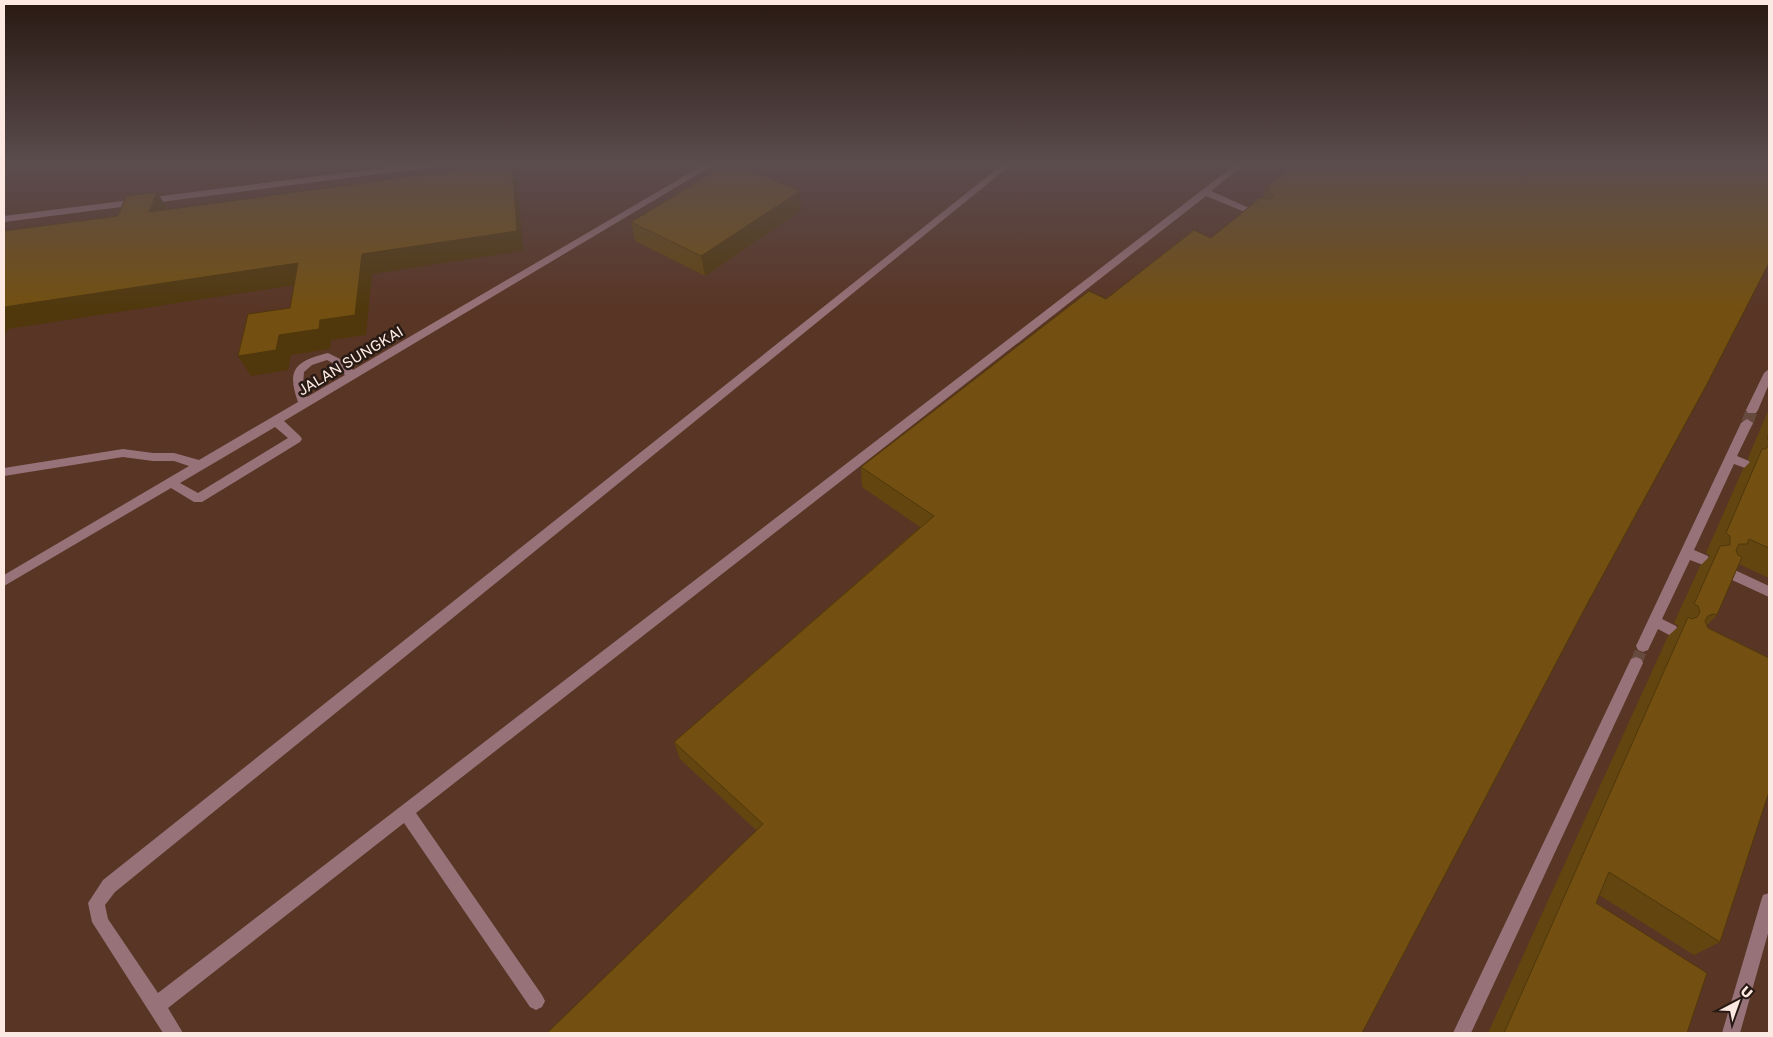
<svg xmlns="http://www.w3.org/2000/svg" width="1773" height="1037" font-family="'Golos Text',sans-serif">
  <style>
    .built { fill: #593525 }
    .lines { fill: none; stroke-linecap: round; stroke-linejoin: round }
    .minor-tunnel { stroke: #664a3e; stroke-width: 12; stroke-dasharray: 12 6; stroke-linecap: butt }
    .minor { fill: #987279; fill-rule: evenodd }
    .wall { fill: #63450f }
    .shaded-wall { fill: #50380c }
    .building { fill: #735011; stroke: #50380c }
    .labels { text-anchor: middle; dominant-baseline: central; stroke-width: 5; stroke-linejoin: round; paint-order: stroke }
    .street-label { font-size: 15px; fill: #fde9e1; stroke: #271a14 }
  </style>
  <rect width="100%" height="100%" fill="#4b2e21"/>
  <rect class="built" x="4" y="164" width="1765" height="869"/>
  <g class="lines">
    <g class="minor-tunnel">
      <path d="M1747,423L1752,410"/>
      <path d="M1636,663L1643,646"/>
    </g>
    <g class="minor">
      <path d="M414,164H437L433,167L4,222V216Z"/>
      <path d="M705,164H715L284,421L300,436L302,439L300,442L202,502H194L171,488L4,586V575L189,466L174,461H153L123,457L4,476V468L123,449L153,453H174L199,460L298,402C286,369 296,361 328,353L344,361L353,370ZM327,360L336,365L345,375L307,397L303,384L304,372L312,365ZM275,427L288,438L198,493L180,483Z"/>
      <path d="M1003,164H1012L115,892L105,905L108,919L158,993L1236,164H1245L1211,191L1265,215L1263,217H1257L1206,196L416,813L542,995L545,1001L542,1007L536,1010L530,1007L404,823L168,1008L183,1033H163L92,922L88,903L103,880Z"/>
      <path d="M1769,369V384L1758,410L1756,413H1748L1746,410L1764,373Z"/>
      <path d="M1747,419L1753,423L1737,456L1749,461L1751,464L1745,468L1734,464L1694,550L1708,556L1709,560L1708,564L1703,565L1690,560L1662,619L1676,626L1678,630L1676,634L1671,636L1658,629L1648,650L1643,652L1638,650L1636,646L1741,423Z"/>
      <path d="M1724,565L1769,586V597L1719,574L1717,570L1719,566Z"/>
      <path d="M1636,657L1641,659L1643,663L1471,1033H1453L1631,659Z"/>
      <path d="M1769,893V930L1740,1033H1722L1761,901L1763,895Z"/>
    </g>
  </g>
  <g class="wall">
    <path d="M1295,164L1585,608L756,830L680,759L674,742L920,527L862,487L861,467L1106,299L1211,238L1263,198L1266,188Z"/>
    <path d="M800,191L801,211L705,276L635,241L631,222Z"/>
    <path d="M1769,409V578L1739,564L1717,615L1707,625L1720,942L1694,955L1599,895L1596,903L1687,1033H1488L1668,636L1678,627V625L1674,623L1700,566L1710,556L1706,553L1743,469L1750,462L1748,458Z"/>
  </g>
  <g class="shaded-wall">
    <path d="M513,164L518,182L523,251L372,274L366,335L331,340L330,349L291,355L288,370L251,376L238,356L279,335L320,320L362,254Z"/>
    <path d="M800,191L801,211L705,276L701,256Z"/>
    <path d="M157,192L169,211L149,212Z"/>
    <path d="M298,263L309,283L8,329L4,337V307Z"/>
  </g>
  <g class="building">
    <path d="M503,164H512L517,231L362,254L355,315L320,320L319,329L279,335L276,350L238,356L248,314L290,308L298,263L4,307V231L118,216L126,196L157,192L149,212Z"/>
    <path d="M727,164H735L800,191L701,256L631,222Z"/>
    <path d="M1295,164H1769V263L1707,384L1585,608L1362,1033H547L763,824L674,742L934,516L861,467L1089,291L1106,299L1194,230L1211,238L1260,198L1271,199L1273,195L1267,192L1270,189L1266,188Z"/>
    <path d="M1769,433V441L1767,438Z"/>
    <path d="M1769,446V548L1749,539L1747,544H1739L1736,550L1738,555L1742,557L1717,615L1713,614L1708,616L1705,621L1708,628L1769,658V792L1720,942L1609,872L1596,903L1707,973L1687,1033H1504L1688,617L1692,619L1697,617L1700,612L1698,606L1694,604L1720,546L1730,545V536L1726,533L1762,449H1765Z"/>
  </g>
  <linearGradient id="sky" x2="0" y2="1"><stop stop-color="#291912"/><stop offset="0.53" stop-color="#5b4c4e"/><stop offset="1" stop-color="#5b4c4e" stop-opacity="0"/></linearGradient>
  <rect width="1773" height="309" fill="url(#sky)"/>
  <g class="labels">
    <g class="street-label">
      <text transform="translate(350 360) rotate(-31)">JALAN SUNGKAI</text>
    </g>
  </g>
  <rect width="1773" height="1037" fill="none" stroke="#fde9e1" stroke-width="10"/>
  <g transform="translate(1738 1002) rotate(41)" stroke="#271a14" stroke-width="4" paint-order="stroke">
  <path d="M0-4L9 19L0 12L-9 19Z" fill="#fde9e1"/>
  <text y="-8" font-size="14" font-weight="bold" text-anchor="middle" fill="#fde9e1">U</text>
  </g>
</svg>
